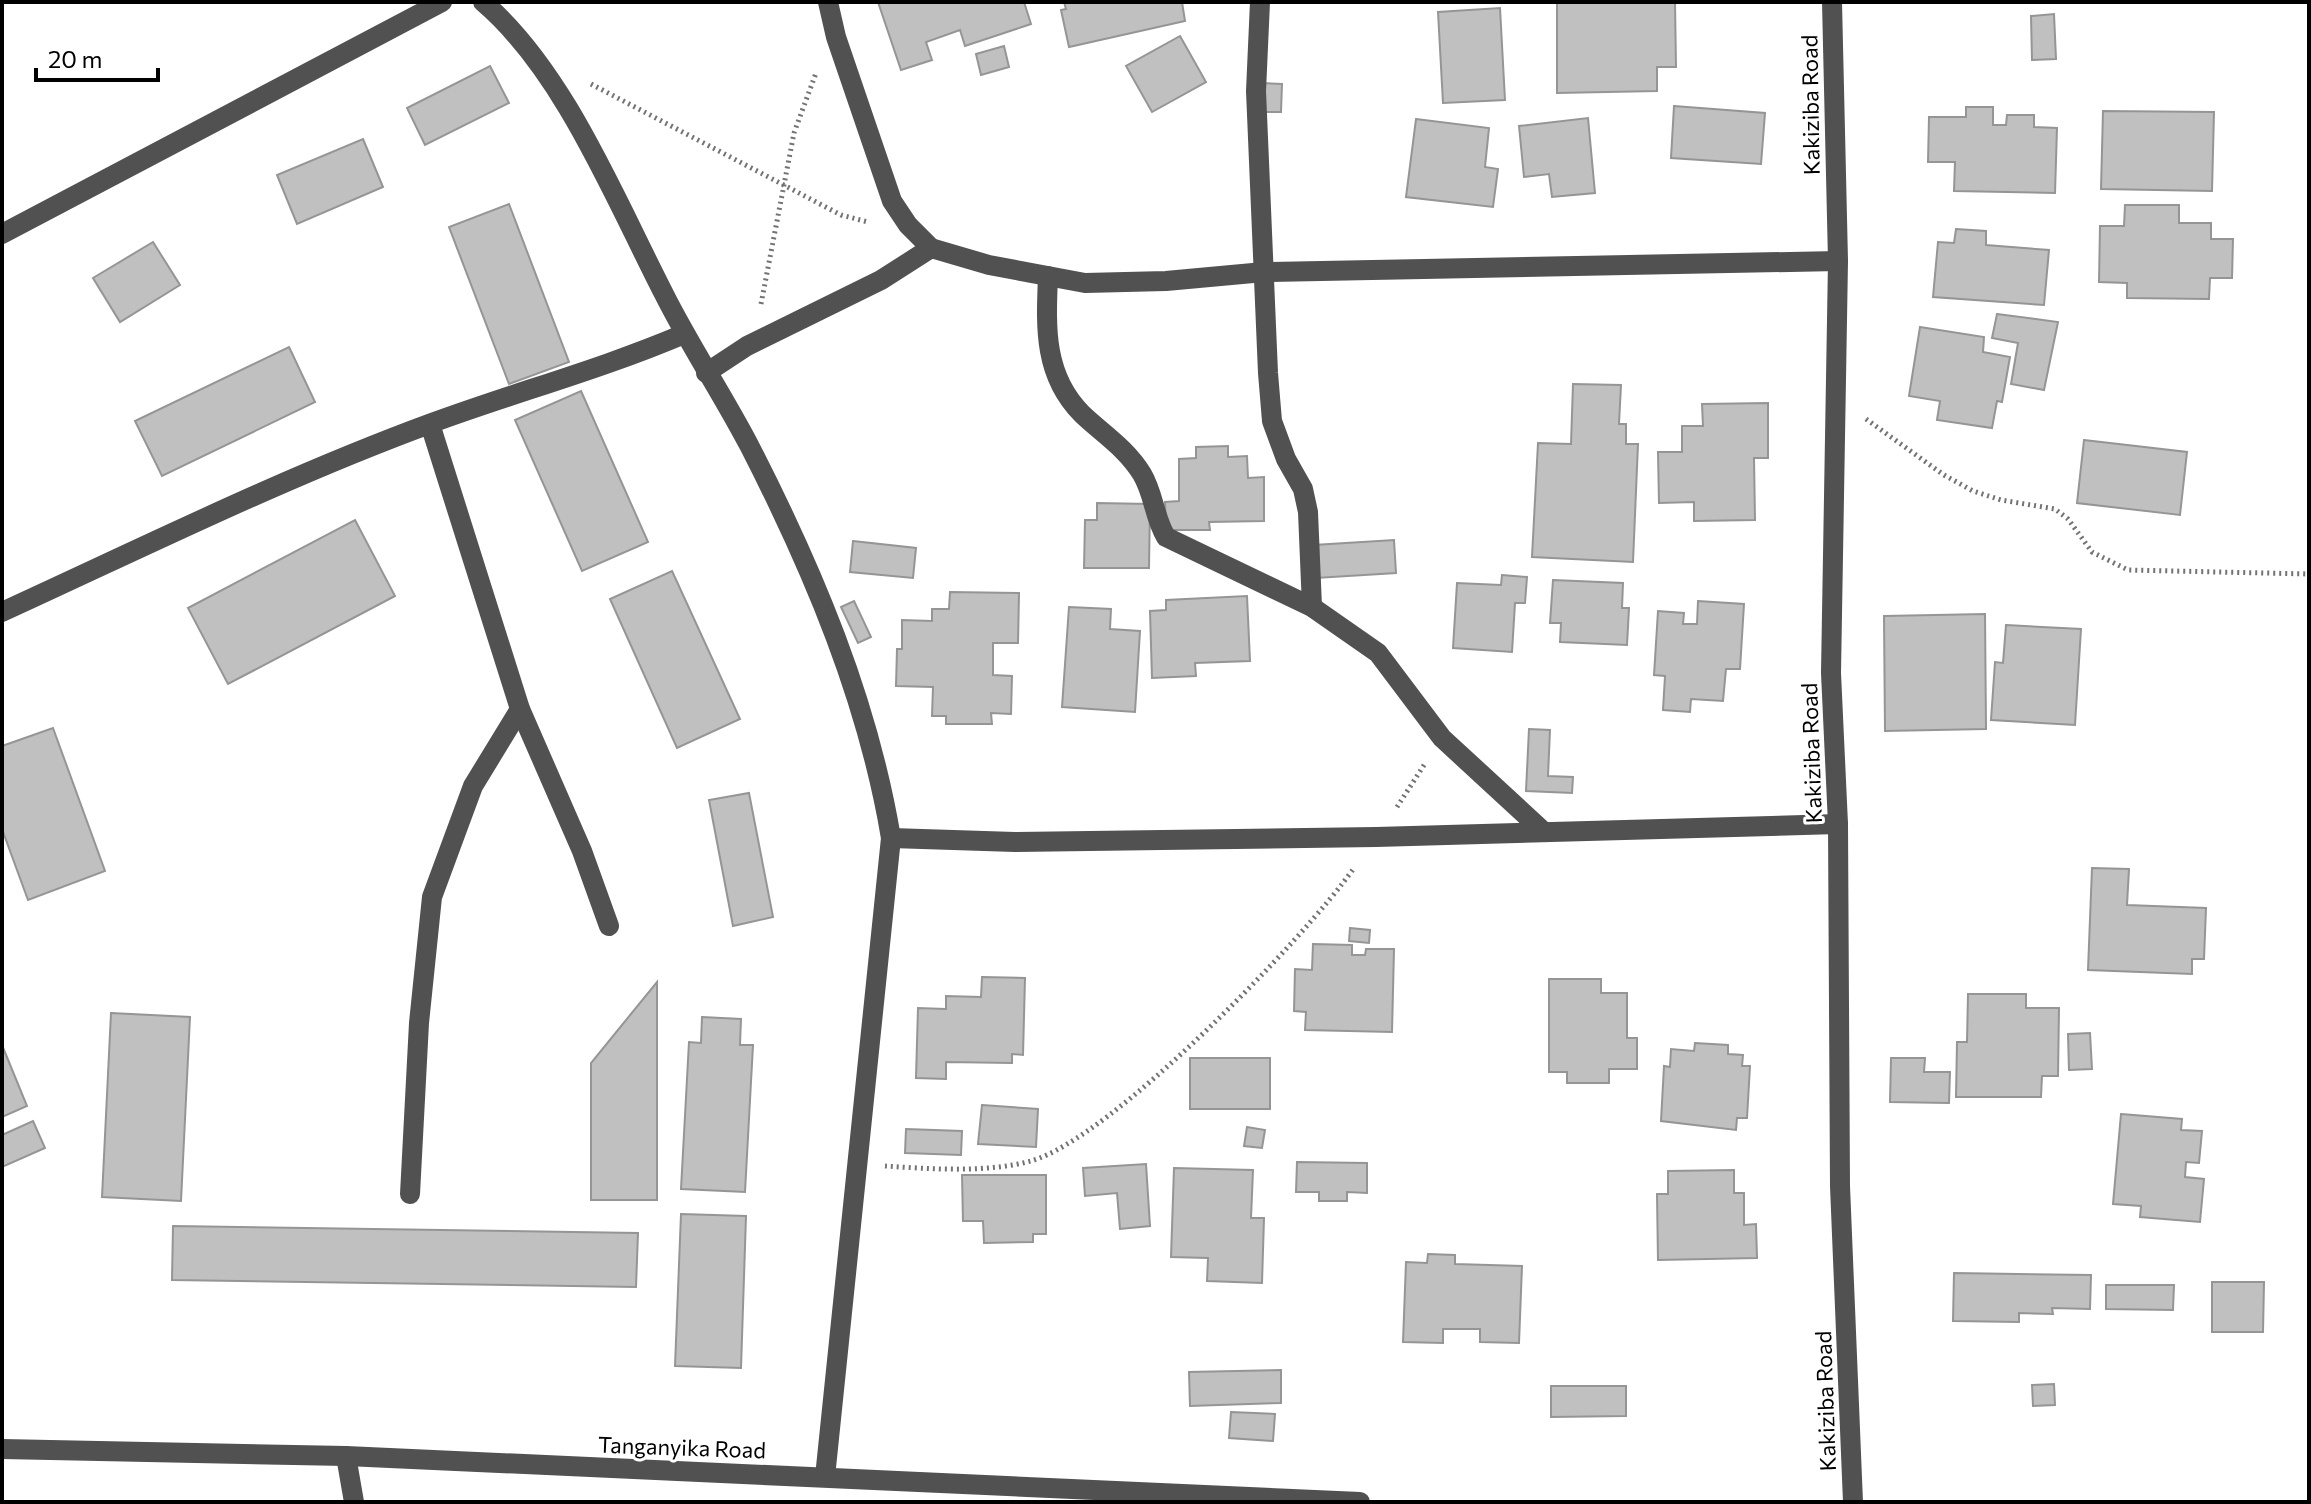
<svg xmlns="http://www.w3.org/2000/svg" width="2311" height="1504" font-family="Commissioner,sans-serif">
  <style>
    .building { fill: #c0c0c0; stroke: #959595; stroke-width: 2 }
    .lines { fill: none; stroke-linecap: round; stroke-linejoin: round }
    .path { stroke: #737373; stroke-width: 5; stroke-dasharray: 2 4; stroke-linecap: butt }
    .minor { stroke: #515151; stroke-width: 20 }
    .labels { text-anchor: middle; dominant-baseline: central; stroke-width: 6; stroke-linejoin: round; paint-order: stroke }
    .street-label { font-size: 22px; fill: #000; stroke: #fff }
  </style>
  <rect width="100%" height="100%" fill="#fff"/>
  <g class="building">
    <path d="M878,2H1024L1031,24L965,46L960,30L926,42L932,60L901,70Z"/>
    <path d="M1064,2H1182L1185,21L1069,47L1061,10L1066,9Z"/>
    <path d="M1557,2H1675L1676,67H1657V91L1557,93Z"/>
    <path d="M1500,8L1505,100L1443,103L1438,12Z"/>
    <path d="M2054,14L2056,59L2032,60L2031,16Z"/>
    <path d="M1180,36L1206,82L1152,112L1126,66Z"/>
    <path d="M1004,46L1009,67L981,75L976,54Z"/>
    <path d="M490,66L509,103L425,145L407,108Z"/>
    <path d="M1260,83L1282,84L1281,112H1259Z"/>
    <path d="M1674,106L1765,113L1761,164L1671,158Z"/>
    <path d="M1966,107H1993V125H2006L2007,115H2034V127L2057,128L2055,193L1954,191L1955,162H1928L1929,117H1966Z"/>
    <path d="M2103,111L2214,112L2212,191L2101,189Z"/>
    <path d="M1588,118L1595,193L1552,197L1549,174L1524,177L1519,126Z"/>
    <path d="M1416,119L1489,128L1485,167L1498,169L1493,207L1406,197Z"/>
    <path d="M363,139L383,187L297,224L277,175Z"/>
    <path d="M509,204L569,362L509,384L449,227Z"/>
    <path d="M2125,205H2179V223H2211V239H2233L2232,278H2210L2209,299L2127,298V283L2099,282L2100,226H2124Z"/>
    <path d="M1956,229L1986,231V245L2049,250L2044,305L1933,297L1938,242L1954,243Z"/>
    <path d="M153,242L180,285L120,322L93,278Z"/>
    <path d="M1997,314L2058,322L2044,390L2011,384L2018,343L1992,338Z"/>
    <path d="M1920,327L1984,337L1983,352L2010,357L2002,402L1997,401L1992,428L1937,420L1940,401L1909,396Z"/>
    <path d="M289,347L315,402L162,476L135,421Z"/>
    <path d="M1573,384L1621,385L1619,424H1626V444H1638L1633,562L1532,557L1538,443L1571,444Z"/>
    <path d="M581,391L648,542L582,571L515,420Z"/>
    <path d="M1768,403V458H1754L1755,520L1694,521V502L1659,503L1658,452H1682V426H1703L1702,404Z"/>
    <path d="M2084,440L2187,452L2180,515L2077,503Z"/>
    <path d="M1228,446V457L1247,456L1248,478L1264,477V521L1209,522L1210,530H1166L1165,502L1179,501V459L1196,458V447Z"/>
    <path d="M1097,503L1150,504L1149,568H1084L1085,520H1097Z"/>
    <path d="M355,520L395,596L228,684L188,608Z"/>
    <path d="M1394,540L1396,573L1316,578L1314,545Z"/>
    <path d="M853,541L916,548L913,578L850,572Z"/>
    <path d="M672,571L740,719L677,748L610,599Z"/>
    <path d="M1502,575L1527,577L1525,603H1515L1512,652L1453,648L1457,583L1501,585Z"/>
    <path d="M1553,580L1623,583L1622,608H1629L1627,645L1560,642L1561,623H1550Z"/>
    <path d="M950,592L1019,593L1018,643H993V675L1012,676L1011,714L991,713L992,724H946V716H932L933,687L896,686L897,649H902V620L932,621V609H949Z"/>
    <path d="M1247,596L1250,661L1195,663L1196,676L1152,678L1150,611L1166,610V600Z"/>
    <path d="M854,601L871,637L858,643L841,607Z"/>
    <path d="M1698,601L1744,604L1740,669H1726L1723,701L1691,699L1690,712L1663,710L1665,676L1654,675L1658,611L1684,613L1683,624H1697Z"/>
    <path d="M1069,607L1111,609L1110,629L1140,631L1135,712L1062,707Z"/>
    <path d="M1985,614L1986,729L1885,731L1884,616Z"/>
    <path d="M2006,625L2081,629L2075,725L1991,720L1995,662L2003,663Z"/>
    <path d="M53,728L105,871L28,900L2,829V746Z"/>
    <path d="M1529,729L1550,730L1548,776L1573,777L1572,793L1526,791Z"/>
    <path d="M749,793L773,917L733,926L709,800Z"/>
    <path d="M2092,868L2129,869L2127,905L2206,908L2204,959H2192V974L2088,970Z"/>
    <path d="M1350,928L1370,930L1369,943L1349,941Z"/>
    <path d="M1313,944L1352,945V955H1365L1366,949H1394L1392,1032L1305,1030L1306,1012L1294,1011L1295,969L1312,970Z"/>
    <path d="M982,977L1025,978L1023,1055L1012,1054V1063L946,1062V1079L916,1078L918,1008L946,1009V996L981,997Z"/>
    <path d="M1549,979H1601V993H1627V1038H1637V1069H1609V1083H1567V1072H1549Z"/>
    <path d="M657,982V1200H591V1063Z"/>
    <path d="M1968,994H2026V1008H2059L2058,1076H2042L2041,1097H1956L1957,1042H1967Z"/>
    <path d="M111,1013L190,1017L181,1201L102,1197Z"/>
    <path d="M702,1017L741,1019L740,1045H753L745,1192L681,1189L689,1042L701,1043Z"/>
    <path d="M2090,1033L2092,1069L2069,1070L2068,1034Z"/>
    <path d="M1695,1043L1728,1045V1054L1743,1055L1742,1066H1750L1747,1118H1737L1736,1130L1661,1121L1664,1066L1670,1067L1671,1049L1694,1051Z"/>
    <path d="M2,1045L27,1106L2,1117Z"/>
    <rect x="1190" y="1058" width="80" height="51"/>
    <path d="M1891,1058H1925L1924,1072H1950L1949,1103L1890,1102Z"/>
    <path d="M982,1105L1038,1109L1036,1147L978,1144Z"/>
    <path d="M2121,1114L2182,1119L2181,1130L2202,1131L2199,1163L2186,1162L2185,1177L2204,1179L2200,1222L2140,1217L2141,1206L2113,1204Z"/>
    <path d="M33,1121L45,1148L2,1167V1135Z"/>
    <path d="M1247,1127L1265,1130L1262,1148L1244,1146Z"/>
    <path d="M906,1129L962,1131L961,1155L905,1153Z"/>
    <path d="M1297,1162L1367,1163V1193L1347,1192V1201H1319V1192H1296Z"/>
    <path d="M1146,1164L1150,1226L1120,1229L1117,1193L1085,1196L1083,1168Z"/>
    <path d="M1174,1168L1253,1170L1251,1218H1264L1262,1283L1207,1281L1208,1258L1171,1257Z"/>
    <path d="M1734,1170V1193H1744V1225L1756,1224L1757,1258L1658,1260L1657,1194H1668V1171Z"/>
    <path d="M962,1175H1046V1234H1033V1242L984,1243L983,1221H963Z"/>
    <path d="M681,1214L746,1216L741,1368L675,1366Z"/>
    <path d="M173,1226L638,1233L636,1287L172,1280Z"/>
    <path d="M1428,1254L1455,1255V1264L1522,1266L1519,1343L1480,1342V1329H1443V1343L1403,1342L1406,1262L1427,1263Z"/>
    <path d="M1954,1273L2091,1275L2090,1309L2052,1308L2053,1314L2019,1313V1322L1953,1321Z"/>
    <path d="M2212,1282H2264L2263,1332H2212Z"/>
    <path d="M2106,1285H2174L2173,1310L2106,1309Z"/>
    <path d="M1281,1370V1403L1190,1406L1189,1372Z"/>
    <path d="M2054,1384L2055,1405L2033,1406L2032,1385Z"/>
    <path d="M1551,1386H1626V1416L1551,1417Z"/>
    <path d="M1231,1412L1275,1414L1273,1441L1229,1438Z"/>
  </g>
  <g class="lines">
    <g class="path">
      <path d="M591,84L841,215L868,222"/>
      <path d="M761,304L794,133L816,73"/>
      <path d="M1866,419L1944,475L1973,491L2001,500L2055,509L2068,519L2092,552L2128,570L2309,574"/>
      <path d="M1397,807L1426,762"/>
      <path d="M885,1166C931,1169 986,1173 1031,1161C1112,1138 1304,939 1354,868"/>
    </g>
    <g class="minor">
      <path d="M483,2C564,71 615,199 664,294C690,346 723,395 750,447C813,570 868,700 891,838L825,1477"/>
      <path d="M828,2L836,37L892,201L908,225L931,248L989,265L1085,283L1166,281L1264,272L1838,261"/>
      <path d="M1260,2L1256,91L1268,373L1272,421L1286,459L1303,489L1308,512L1312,607"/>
      <path d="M1832,2L1838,261L1831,673L1838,824L1840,1186L1853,1502"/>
      <path d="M2,234L442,2"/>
      <path d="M1048,276C1046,326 1043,375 1082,414C1103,434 1126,448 1142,474C1154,494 1154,517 1166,537L1312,607L1378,653L1442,738L1543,831"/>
      <path d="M706,373L747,346L881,280L931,248"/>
      <path d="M430,424L520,709L582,851L609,926"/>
      <path d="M2,612C144,547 285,477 432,423C516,392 602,369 684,334"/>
      <path d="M891,838L1015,842L1376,837L1838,824"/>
      <path d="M410,1194L419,1023L432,897L473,786L520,709"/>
      <path d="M2,1449L346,1456L1360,1502"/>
      <path d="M346,1456L354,1502"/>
    </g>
  </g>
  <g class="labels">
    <g class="street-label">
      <text transform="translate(1810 105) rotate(-91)">Kakiziba Road</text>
      <text transform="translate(1811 753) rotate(-92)">Kakiziba Road</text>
      <text transform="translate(1825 1401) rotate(-92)">Kakiziba Road</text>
      <text transform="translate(682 1447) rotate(2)">Tanganyika Road</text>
    </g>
  </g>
  <rect width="2311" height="1504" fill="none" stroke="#000000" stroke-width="8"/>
  <path d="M36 68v12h122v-12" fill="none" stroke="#000000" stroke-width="4"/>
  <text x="48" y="68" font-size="24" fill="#000000" stroke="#ffffff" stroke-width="6" paint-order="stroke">20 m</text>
</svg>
